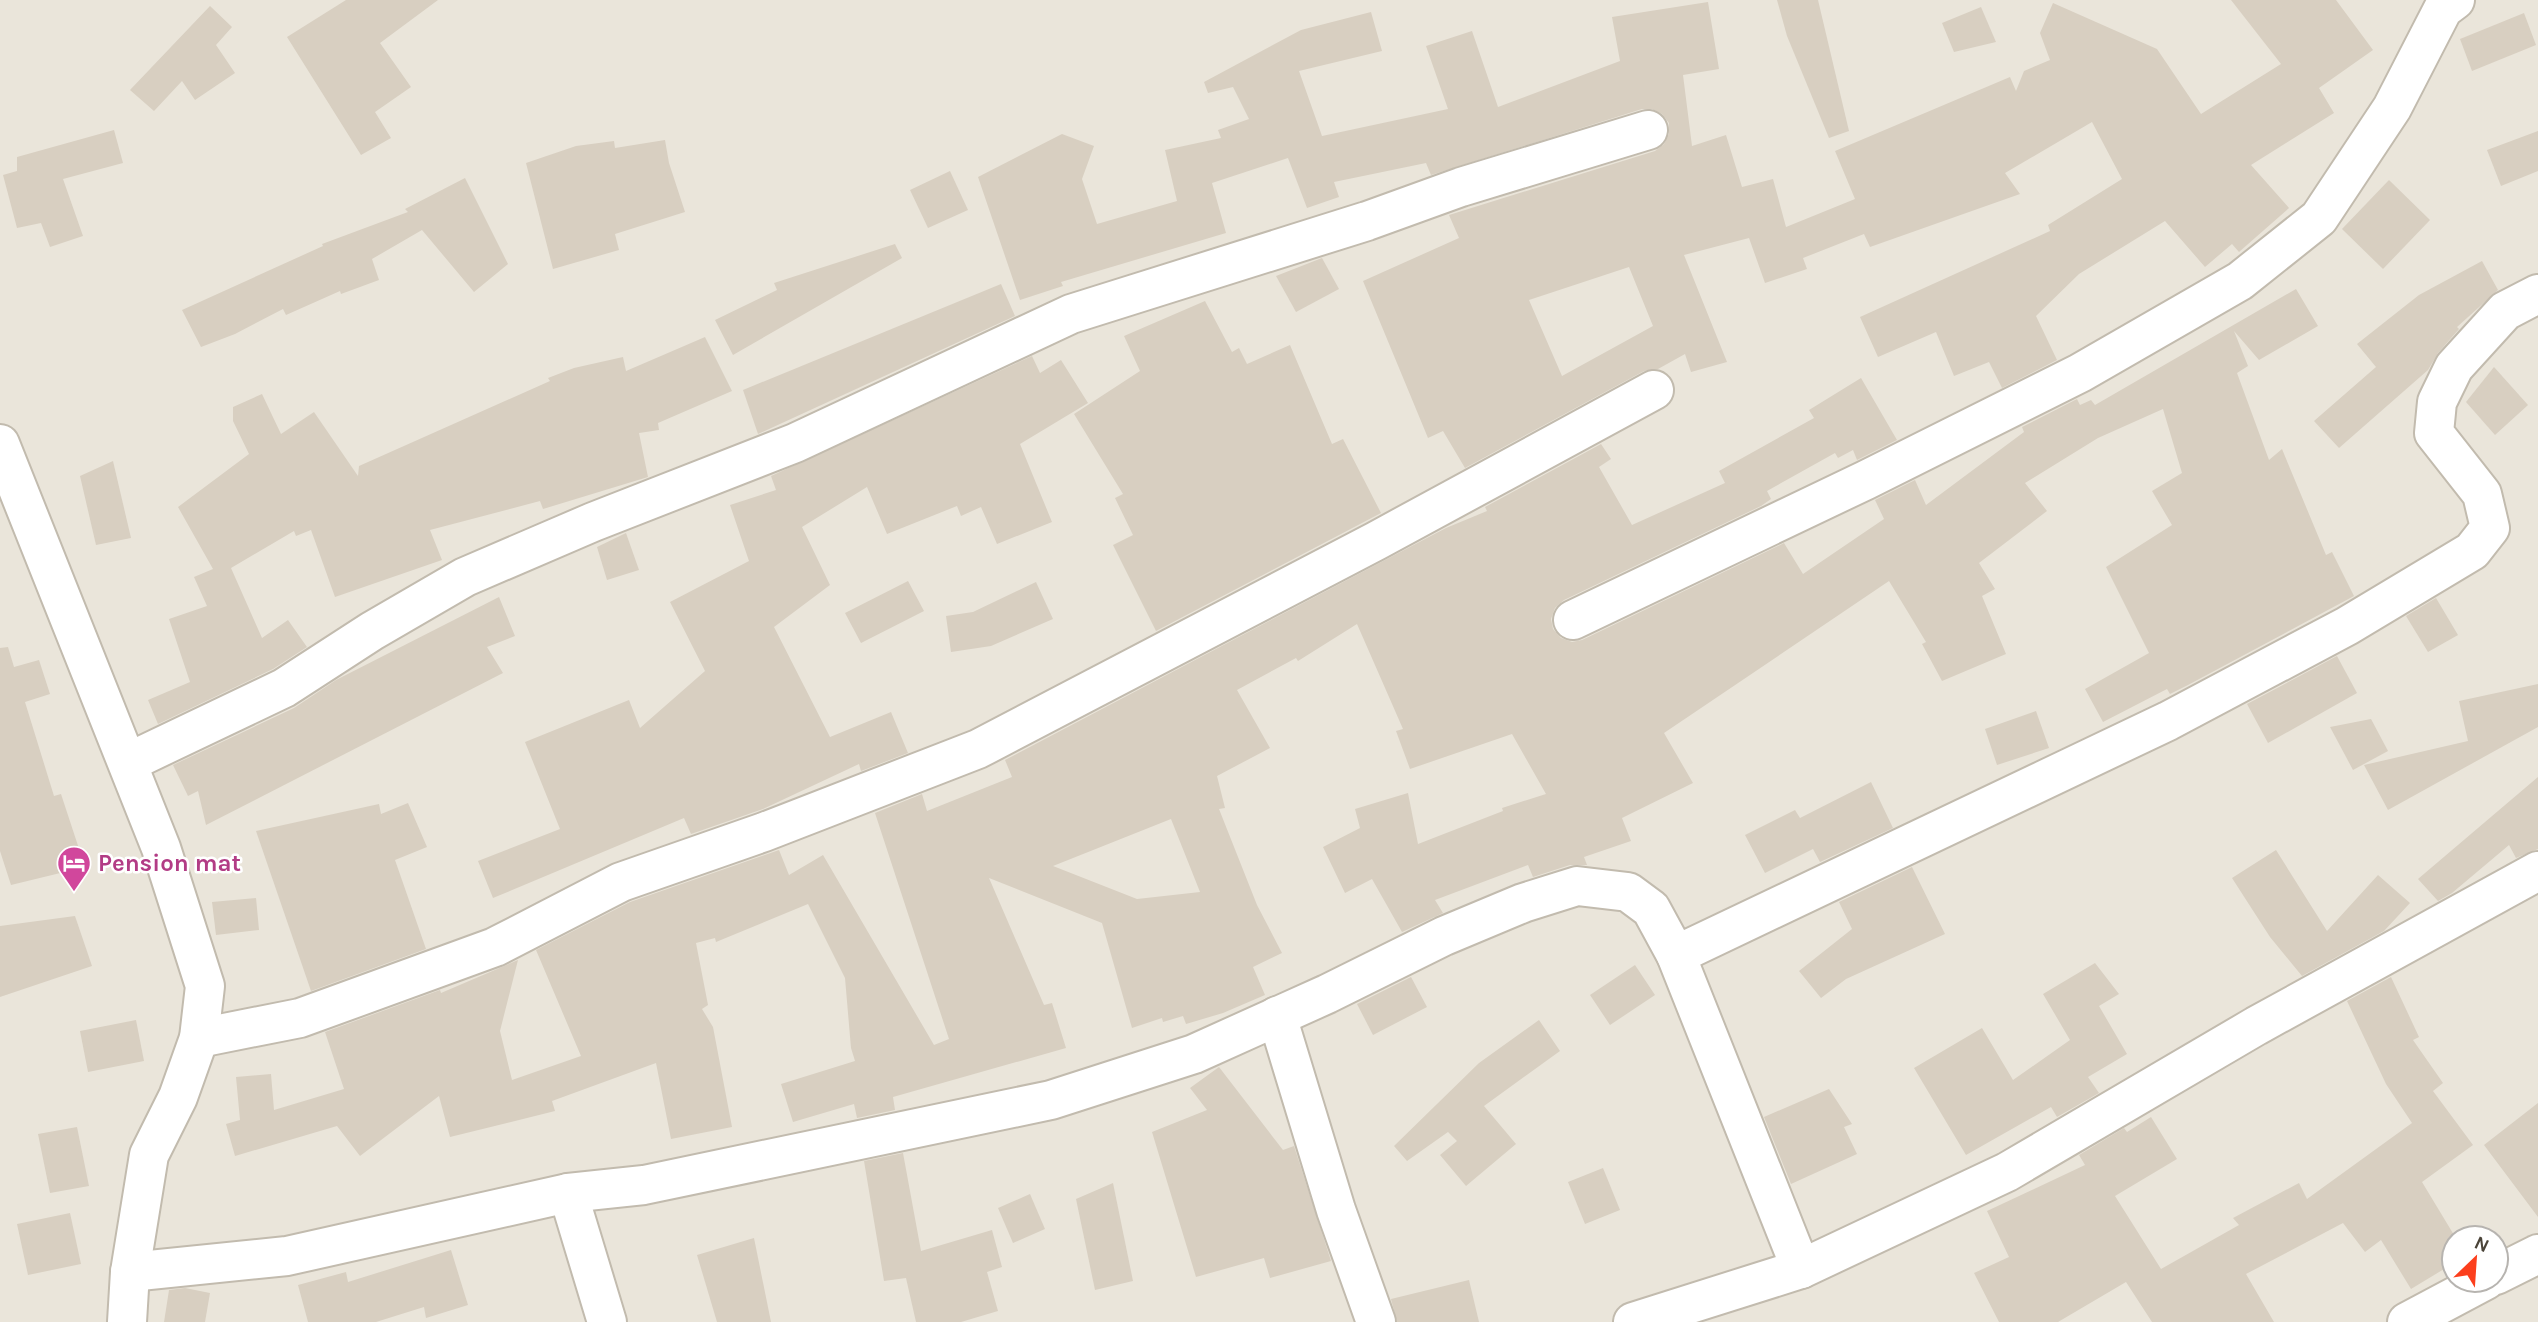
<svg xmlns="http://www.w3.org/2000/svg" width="2538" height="1322" font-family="Karla,sans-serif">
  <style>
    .residential { fill: #eae5da; fill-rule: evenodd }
    .building { fill: #d8cfc1; fill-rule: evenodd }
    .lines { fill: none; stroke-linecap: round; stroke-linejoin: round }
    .minor-casing { stroke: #c2bbae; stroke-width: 42 }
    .minor { stroke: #fff; stroke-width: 38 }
    .labels { text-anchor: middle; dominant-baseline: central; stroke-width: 5; stroke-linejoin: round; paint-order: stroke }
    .hotel-label { font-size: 24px; font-weight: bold; fill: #b23c85; stroke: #fff; text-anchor: start }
  </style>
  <rect width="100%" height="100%" fill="#f6f3ec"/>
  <path class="residential" d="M0,0H2538V1322H0ZM2454,1238H2496V1280H2454Z"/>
  <g class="building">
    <path d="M346,0H438L380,43L411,87L375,112L391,138L361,155L287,37Z"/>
    <path d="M1777,0H1818L1849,131L1829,138L1787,36Z"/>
    <path d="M2231,0H2336L2373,50L2319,88L2334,113L2251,165L2289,208L2239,252L2232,244L2205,267L2165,221L2079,274L2036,316L2057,360L2002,388L1989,362L1954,376L1936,332L1878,357L1860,317L2050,231L2048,225L2122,179L2092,122L2005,173L2020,194L1870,247L1864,234L1803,258L1807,269L1765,283L1749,238L1684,255L1727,362L1691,372L1685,354L1658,369L1644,371L1465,468L1443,431L1428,438L1363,281L1459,238L1449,215L1655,151L1664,144L1669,134V123L1662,114L1652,109H1642L1431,175L1426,163L1334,182L1339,197L1307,208L1288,158L1212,183L1226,233L1061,282L1063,286L1020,300L978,177L1062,134L1094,146L1082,179L1097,224L1177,201L1165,150L1221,138L1218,130L1249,119L1233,87L1208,93L1204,82L1301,30L1371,12L1382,51L1299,71L1322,136L1448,109L1426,46L1472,31L1498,107L1620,61L1612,17L1708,2L1719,69L1683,75L1692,146L1726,135L1742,187L1773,179L1786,227L1855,199L1835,151L2010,77L2016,91L2024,71L2050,60L2040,33L2053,3L2157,49L2201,114L2281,64ZM1629,267L1653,326L1562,376L1529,300Z"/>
    <path d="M210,6L232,27L216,45L235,73L195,100L182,81L154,111L130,90Z"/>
    <path d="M1981,7L1996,42L1954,52L1942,23Z"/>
    <path d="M2524,13L2536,45L2472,71L2460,39Z"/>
    <path d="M114,130L123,163L63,179L83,236L50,247L41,223L17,228L3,175L17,171V157Z"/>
    <path d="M2538,131V171L2501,186L2487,150Z"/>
    <path d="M665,140L669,163L685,212L615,234L619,250L553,269L526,163L576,146L614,141L615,148Z"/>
    <path d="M950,171L968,210L928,228L910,190Z"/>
    <path d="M465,178L508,264L474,292L422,230L372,259L379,280L341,294L340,291L286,315L283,309L235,334L201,347L182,310L323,246L322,244L408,212L405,209Z"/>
    <path d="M2389,180L2430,220L2383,269L2342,229Z"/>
    <path d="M895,244L902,258L733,355L715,320L777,290L774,283Z"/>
    <path d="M1322,258L1339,289L1296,312L1276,276Z"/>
    <path d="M2482,261L2498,290L2457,327L2459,329L2438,353L2428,370L2339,448L2314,421L2376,367L2357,344L2419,295Z"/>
    <path d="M1001,284L1015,316L758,434L743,390Z"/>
    <path d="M2296,289L2318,326L2259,360L2234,331L2248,366L2237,373L2269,460L2282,449L2326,555L2332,552L2354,596L2188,685L2170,694L2167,689L2103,722L2085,689L2149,653L2106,567L2172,525L2152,491L2182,473L2163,409L2098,438L2025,483L2047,511L1979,563L1995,589L1982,596L2006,654L1942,681L1922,644L1926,642L1889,581L1664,733L1693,783L1622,818L1631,841L1584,857L1587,865H1570L1533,877L1528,865L1435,900L1443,913L1402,932L1372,879L1345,893L1323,847L1360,828L1355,809L1408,793L1418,844L1503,811L1502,808L1546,794L1512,734L1410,769L1396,731L1403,729L1357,624L1298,661L1296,658L1237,690L1270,748L1217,776L1225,808L1219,809L1257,905L1282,953L1253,967L1265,995L1223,1013L1186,1024L1183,1016L1163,1022L1162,1018L1132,1028L1102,923L989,878L1044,1005L1052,1003L1066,1048L893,1097L895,1110L857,1118L854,1104L793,1122L781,1084L855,1061L851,1048L845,978L808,904L716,942L715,938L696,943L708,1005L702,1009L713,1027L732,1127L671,1139L656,1063L552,1101L555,1111L450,1137L439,1096L360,1156L337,1126L235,1156L226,1124L240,1120L236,1077L271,1074L274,1110L344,1089L325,1032L440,990L441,993L518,960L500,1031L512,1080L581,1056L536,950L630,902L779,850L789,875L823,855L934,1045L949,1039L875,813L922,794L927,811L1012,777L1005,760L1446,528L1487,511L1485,507L1601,444L1611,459L1599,467L1632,525L1725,483L1719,471L1814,418L1809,410L1861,378L1897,440L1857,460L1853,450L1838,458L1835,453L1767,491L1771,499L1761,506L1564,600L1555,608L1551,619L1553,629L1561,638L1572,642L1582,640L1784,543L1803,574L1884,519L1875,500L1915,480L1926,505L2024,432L2022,427L2077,399L2080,405L2091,400L2095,405ZM1171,819L1200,892L1137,899L1053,866Z"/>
    <path d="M1205,301L1232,352L1239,348L1247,364L1290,345L1332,444L1343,439L1381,513L1156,631L1113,545L1133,535L1115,498L1123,494L1074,414L1140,371L1124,336Z"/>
    <path d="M705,337L732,391L658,423L659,430L639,433L648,477L543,509L540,501L430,530L442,560L335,597L311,530L296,536L294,531L231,568L262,638L288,620L307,647L273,669L158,724L148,700L190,682L169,619L207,606L194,577L213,569L178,507L249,454L233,421V407L262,394L281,434L314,412L358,476L359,466L550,381L548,378L574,368L623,357L626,371Z"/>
    <path d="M1032,356L1040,373L1061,360L1088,403L1020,444L1052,522L997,544L981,507L961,516L957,506L887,534L867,487L802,527L830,585L774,627L830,737L891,712L908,753L861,771L859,764L763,809L691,834L684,818L493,898L478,861L560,829L525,742L629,700L640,728L705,671L670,602L749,561L730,505L776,490L771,476Z"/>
    <path d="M2494,367L2528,405L2495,435L2466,402Z"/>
    <path d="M113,461L131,538L96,545L80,476Z"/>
    <path d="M626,533L639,570L607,580L597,547Z"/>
    <path d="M908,581L924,611L861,643L845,613Z"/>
    <path d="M1036,582L1053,619L991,646L951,652L946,616L973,612Z"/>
    <path d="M499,597L515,636L487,647L503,673L206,825L198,791L188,796L173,765L294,708L336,680Z"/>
    <path d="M2436,598L2458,635L2428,652L2406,616Z"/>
    <path d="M8,647L14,667L39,660L50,694L25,702L54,796L61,794L85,867L11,885L0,851V648Z"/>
    <path d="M2337,656L2357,693L2268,743L2247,704Z"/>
    <path d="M2538,684V727L2388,810L2364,765L2468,741L2459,701Z"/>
    <path d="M2036,711L2049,748L1997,765L1985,729Z"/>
    <path d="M2371,719L2388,751L2353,770L2330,727Z"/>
    <path d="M2538,777V849L2516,858L2509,845L2452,893L2438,901L2418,879Z"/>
    <path d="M1871,782L1893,828L1820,862L1813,849L1765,873L1745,835L1795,810L1800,818Z"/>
    <path d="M408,803L427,847L395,860L426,949L311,991L256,831L379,804L381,814Z"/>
    <path d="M2276,850L2327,931L2378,875L2410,903L2384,931L2302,976L2270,937L2232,878Z"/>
    <path d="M1912,867L1945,934L1846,979L1821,998L1799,971L1852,929L1839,902Z"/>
    <path d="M256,898L259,930L216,935L212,902Z"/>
    <path d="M75,916L92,966L0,997V926Z"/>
    <path d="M2095,963L2119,994L2099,1006L2127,1054L2088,1077L2099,1093L2057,1117L2051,1107L1966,1155L1914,1068L1982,1028L2013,1080L2070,1040L2043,994Z"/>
    <path d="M1635,965L1655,995L1610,1025L1590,995Z"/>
    <path d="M1411,977L1427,1007L1373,1035L1357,1004Z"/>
    <path d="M2391,977L2419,1037L2413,1040L2443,1083L2433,1091L2473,1145L2422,1182L2454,1235V1263L2411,1289L2381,1240L2365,1252L2343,1223L2246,1274L2274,1322H2152L2126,1282L2058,1322H1999L1974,1273L2009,1257L1987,1211L2085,1165L2079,1155L2124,1128L2127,1132L2151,1117L2177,1159L2115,1196L2161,1269L2239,1225L2233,1218L2299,1183L2307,1199L2412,1123L2386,1084L2347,1001Z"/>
    <path d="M136,1020L144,1061L88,1072L80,1031Z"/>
    <path d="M1539,1020L1560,1051L1484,1106L1516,1144L1466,1186L1440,1155L1457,1141L1448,1132L1407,1161L1394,1146L1479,1063Z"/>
    <path d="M1219,1067L1283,1150L1294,1146L1331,1261L1270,1278L1264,1258L1196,1277L1152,1132L1207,1110L1190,1088Z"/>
    <path d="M1829,1089L1852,1124L1844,1127L1857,1154L1791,1184L1764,1117Z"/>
    <path d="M2538,1103V1217L2484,1145Z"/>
    <path d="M77,1127L89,1186L50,1193L38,1134Z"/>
    <path d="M903,1153L921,1251L992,1230L1002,1267L987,1272L998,1311L961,1322H916L906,1278L884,1281L864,1161Z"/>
    <path d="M1603,1168L1620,1210L1585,1224L1568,1182Z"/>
    <path d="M1113,1183L1133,1281L1095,1290L1076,1199Z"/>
    <path d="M1030,1194L1045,1229L1013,1243L998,1208Z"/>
    <path d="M70,1213L81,1264L28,1275L17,1224Z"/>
    <path d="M754,1238L771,1322H717L697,1255Z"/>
    <path d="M451,1250L468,1305L426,1318L424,1307L376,1322H308L298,1285L346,1272L348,1282Z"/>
    <path d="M1469,1280L1479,1322H1397L1391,1299Z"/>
    <path d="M185,1288L210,1293L205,1322H164L169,1290Z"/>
  </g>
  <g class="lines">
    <g class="minor-casing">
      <g id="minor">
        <path d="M0,444L161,848L205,986L199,1038L178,1097L149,1155L130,1272L127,1322"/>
        <path d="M1573,620L1866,480L2080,373L2240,281L2319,218L2392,108L2443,9L2455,0"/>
        <path d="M129,762L284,688L372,631L465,577L593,522L795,443L1071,314L1367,221L1461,187L1648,130"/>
        <path d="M1676,955L2168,721L2347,626L2472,551L2490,528L2482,494L2434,433L2437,402L2454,367L2505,311L2538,294"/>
        <path d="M1277,1016L1336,1210L1376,1322"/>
        <path d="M199,1038L300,1018L495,947L621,882L764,832L978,749L1376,541L1654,390"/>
        <path d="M568,1193L607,1322"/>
        <path d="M130,1272L287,1256L568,1193L644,1185L1051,1100L1194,1054L1327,994L1444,936L1523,903L1577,886L1628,892L1651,909L1676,955L1801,1269"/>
        <path d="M2496,1275L2538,1254"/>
        <path d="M1633,1322L1801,1269L2007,1172L2256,1026L2538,871"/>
        <path d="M2407,1322L2486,1280"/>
      </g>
    </g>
    <use href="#minor" class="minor"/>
  </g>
  <defs>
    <g id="hotel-pin" transform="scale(1.75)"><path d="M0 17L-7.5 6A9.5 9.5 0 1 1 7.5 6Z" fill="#d1479c" stroke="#fff"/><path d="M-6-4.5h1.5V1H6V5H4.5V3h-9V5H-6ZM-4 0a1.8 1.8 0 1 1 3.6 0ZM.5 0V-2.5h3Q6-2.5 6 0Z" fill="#fff"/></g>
  </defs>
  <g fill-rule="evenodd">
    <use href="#hotel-pin" x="74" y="863"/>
  </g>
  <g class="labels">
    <g class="hotel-label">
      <text x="98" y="863">Pension mat</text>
    </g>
  </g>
  <g transform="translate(2475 1259) rotate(25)"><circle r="33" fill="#ffffff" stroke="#b7b4b0" stroke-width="2"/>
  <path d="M0-5L12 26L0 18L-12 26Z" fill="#fc3f1d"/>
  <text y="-10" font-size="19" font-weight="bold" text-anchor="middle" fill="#4b4439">N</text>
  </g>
</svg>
